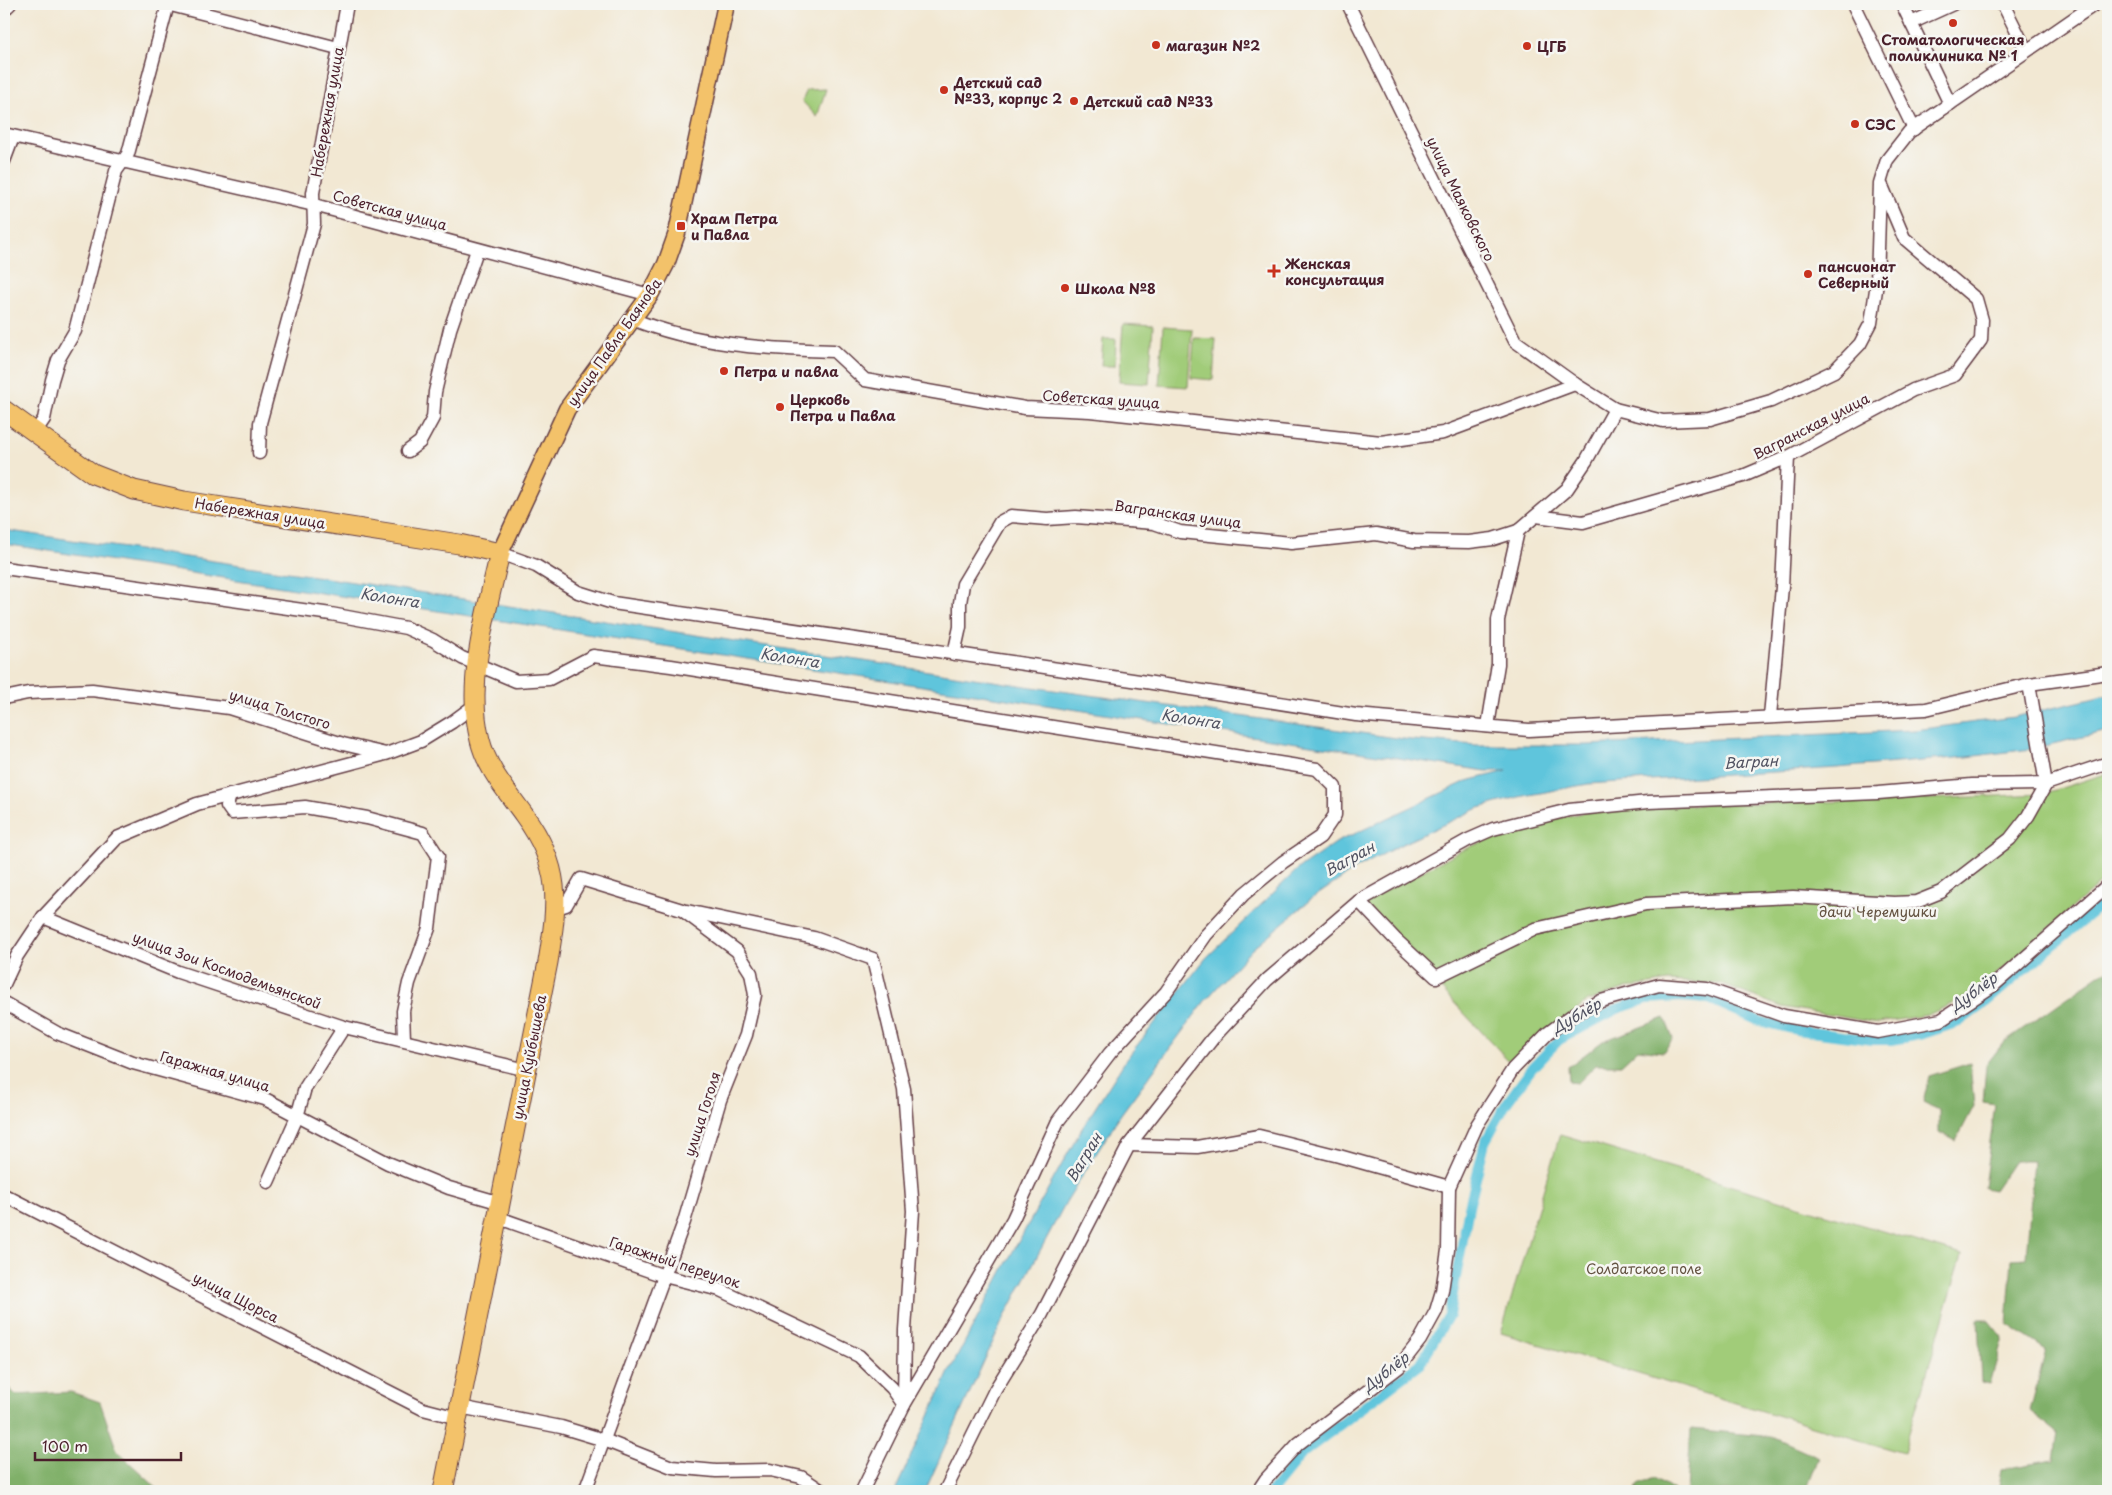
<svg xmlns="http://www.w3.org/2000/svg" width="2112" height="1495" font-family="'Playpen Sans',sans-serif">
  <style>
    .green { fill: #a1cc79; stroke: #767652 }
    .forest { fill: #80b069; stroke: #65684a }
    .water { fill: #5fc5dc; stroke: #547284 }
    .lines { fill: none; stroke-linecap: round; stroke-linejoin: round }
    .canal { stroke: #5fc5dc; stroke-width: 10 }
    .minor-casing { stroke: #633d44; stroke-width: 15 }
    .major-casing { stroke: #633d44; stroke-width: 19 }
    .highway-casing { stroke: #633d44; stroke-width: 21 }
    .minor { stroke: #fff; stroke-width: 12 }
    .major { stroke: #f3c26a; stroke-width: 16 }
    .highway { stroke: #f3c26a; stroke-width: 19 }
    .poi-dot { fill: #c8321e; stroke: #f6f6f2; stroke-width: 2 }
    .labels { text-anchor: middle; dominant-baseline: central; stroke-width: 5; stroke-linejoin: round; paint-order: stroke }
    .poi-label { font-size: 14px; font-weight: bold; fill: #4a1f2b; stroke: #f6f6f2; text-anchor: start }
    .street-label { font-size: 14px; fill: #4a1f2b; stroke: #f6f6f2 }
    .park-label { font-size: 14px; fill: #645342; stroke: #f6f6f2 }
    .water-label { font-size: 15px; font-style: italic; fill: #505160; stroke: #f6f6f2 }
  </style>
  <rect width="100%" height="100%" fill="#f6f6f2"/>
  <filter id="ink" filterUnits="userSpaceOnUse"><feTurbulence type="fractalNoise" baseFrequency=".02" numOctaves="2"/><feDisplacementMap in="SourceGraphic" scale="10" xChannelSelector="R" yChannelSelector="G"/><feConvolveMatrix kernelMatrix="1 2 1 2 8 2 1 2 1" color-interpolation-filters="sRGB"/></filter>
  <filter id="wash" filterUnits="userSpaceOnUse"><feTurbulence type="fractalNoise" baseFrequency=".0096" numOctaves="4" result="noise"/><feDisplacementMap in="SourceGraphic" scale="20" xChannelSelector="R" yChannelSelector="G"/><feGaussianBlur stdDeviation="1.12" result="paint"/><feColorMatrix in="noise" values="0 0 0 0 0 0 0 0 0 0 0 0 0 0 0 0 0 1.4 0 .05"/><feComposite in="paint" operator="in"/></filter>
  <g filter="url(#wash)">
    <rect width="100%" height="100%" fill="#f2e8d3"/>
    <g class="green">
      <path d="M826,89L817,117L802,101L807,90Z"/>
      <path d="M1123,324L1153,326L1149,384L1119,382Z"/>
      <path d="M1163,327L1192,329L1188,387L1159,385Z"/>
      <path d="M1194,338L1216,339L1213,380L1191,378Z"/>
      <path d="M1103,339H1116L1115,366H1101Z"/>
      <path d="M2108,773V876L2008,965L1966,997L1928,1015L1878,1023L1782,1007L1721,984L1668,981L1626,988L1588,1001L1511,1063L1361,904L1458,852L1520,826L1591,811L1706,804L1879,801L2043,794Z"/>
      <path d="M1560,1134L1962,1255L1903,1453L1501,1333Z"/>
    </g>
    <g class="forest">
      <path d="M2108,969V1491H1998L2002,1469L2054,1460L2058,1433L2030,1411L2046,1350L2007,1324L2012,1259L2026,1258L2034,1161H2014L1994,1190L1984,1188L1995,1104L1983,1102L1986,1065L2004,1042Z"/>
      <path d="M1665,1018L1673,1039L1663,1052L1638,1049L1621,1065H1596L1578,1083L1569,1082L1568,1067L1603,1041Z"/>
      <path d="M1970,1063L1974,1106L1956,1141L1939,1132V1110L1923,1102L1929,1076Z"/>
      <path d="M1978,1320H1988L2003,1338L1990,1384L1981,1382Z"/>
      <path d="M4,1383L16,1395L71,1392L100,1402L117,1451L160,1491H4Z"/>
      <path d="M1691,1429L1774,1437L1819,1457L1806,1491H1687Z"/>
      <path d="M1654,1478L1675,1491H1636L1638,1485Z"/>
    </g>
    <path class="water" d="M4,530L308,575L1032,687L1411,740L1476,745H1588L1915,730L2014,717L2108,695V731L2031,749L1967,757L1837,768L1588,784L1519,797L1479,808L1400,845L1354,870L1310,900L1251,950L1205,1001L1121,1114L1066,1202L1001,1324L925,1491H895L949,1372L1007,1262L1081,1130L1127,1058L1206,958L1298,869L1337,842L1467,781L1507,771H1486L1162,723L4,544Z"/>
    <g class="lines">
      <path class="canal" d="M1272,1491L1303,1453L1420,1364L1449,1315L1469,1207L1485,1142L1506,1104L1533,1067L1559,1040L1617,1009L1647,999L1679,997L1709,999L1759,1021L1796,1030L1873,1040H1892L1923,1034L1959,1022L1984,1004L2108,899"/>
    </g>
  </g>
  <g filter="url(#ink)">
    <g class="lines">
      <g class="minor-casing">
        <g id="minor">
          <path d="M167,4L338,48"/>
          <path d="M1348,4L1515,341L1575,384L1615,409L1663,421L1710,419L1771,401L1834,371L1860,344L1871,323L1877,283L1880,183L1887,160L1909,132L2095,4"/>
          <path d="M1853,4L1914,129"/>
          <path d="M1902,4L1950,104"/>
          <path d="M2003,4L2026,50"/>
          <path d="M4,10L10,4"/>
          <path d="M1911,23L1953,4"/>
          <path d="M4,134L314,205L650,295"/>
          <path d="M4,161L13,137"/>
          <path d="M632,319C696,345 765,349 834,351L865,380L1025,408L1090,411L1381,442L1443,433L1575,384"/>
          <path d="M34,434L44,419L52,380L58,360L75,331L116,171L128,154L168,4"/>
          <path d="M408,451L420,442L433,418L435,392L450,329L477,250"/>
          <path d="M259,453L260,423L314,224L313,193L347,4"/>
          <path d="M1536,516L1583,522L1743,476L1788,457L1913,390L1955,375L1981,340L1982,320L1976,299L1904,238L1882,186"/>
          <path d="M500,553L536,566L578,592L613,603L1146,682L1356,715L1529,730L1926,709L2029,684L2108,673"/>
          <path d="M4,568L331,614L406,628L433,640L462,658L516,681L549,679L593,656L671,666L1317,769L1335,787V815L1320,837L1283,862L1244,894L1206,935L1166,992L1110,1053L1058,1121L1013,1219L904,1405L862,1491"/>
          <path d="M954,654L960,627V603L963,584L1000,522L1011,516L1047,519L1076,517L1154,523L1180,532L1291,543L1376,534L1414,541L1469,542L1493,539L1518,531"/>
          <path d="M4,698L28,693L92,690L229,708L343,744L386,754L421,741L452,722L475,705"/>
          <path d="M1770,716L1782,587L1788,457"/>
          <path d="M1488,726L1498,664V620L1518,531L1567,489L1586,461L1615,409"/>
          <path d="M230,795L227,806L232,813L305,807L367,818L423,833L438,856L429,928L409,983L403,1011L404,1040"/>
          <path d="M1359,901L1395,939L1436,977L1535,929L1646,904L1793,897L1894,903L1916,902L1941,892L2010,839L2028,816L2046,784L2029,684"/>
          <path d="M556,908L566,905L581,879L682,910L737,951L751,973L755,995L746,1035L720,1100L684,1222L585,1491"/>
          <path d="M687,911L814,938L873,959L904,1089L913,1211L905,1330L904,1402"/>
          <path d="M43,917L178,972L344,1027L527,1070"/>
          <path d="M4,984L17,956L43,917L117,838L197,804L382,755"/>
          <path d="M4,1003L57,1033L133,1063L265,1099L388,1163L449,1188L501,1203"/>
          <path d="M1129,1145L1197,1147L1259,1136L1339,1156L1449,1187"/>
          <path d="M268,1182L297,1117L305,1088L344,1027"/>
          <path d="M4,1195L423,1409L458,1418"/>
          <path d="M499,1218L664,1276L720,1290L859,1356L892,1388L904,1405"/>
          <path d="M460,1407L561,1427L604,1440L672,1467L716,1471L770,1470L801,1477L822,1491"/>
          <path d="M945,1491L995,1390L1042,1314L1129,1145L1213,1038L1267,980L1359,901L1468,840L1493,829L1569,810L1648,802L1878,793L1972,785L2046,784L2108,763"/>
          <path d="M1258,1491L1266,1479L1298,1444L1399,1367L1420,1340L1436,1311L1442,1291L1448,1250L1449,1187L1477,1125L1513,1069L1548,1033L1574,1014L1601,1001L1659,985L1707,989L1784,1016L1878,1032L1941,1020L1994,985L2108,885"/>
        </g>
      </g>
      <g class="major-casing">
        <path id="major" d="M500,553L567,409L650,295L666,264L677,233L726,4"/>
      </g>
      <g class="highway-casing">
        <path id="highway" d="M4,410L93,474L134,490L184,501L459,544L500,553C487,610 465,682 480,740C487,769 507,791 524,815C562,867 558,902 548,962L443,1491"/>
      </g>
      <use href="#minor" class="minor"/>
      <use href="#major" class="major"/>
      <use href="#highway" class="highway"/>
    </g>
  </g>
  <g class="poi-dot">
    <circle cx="1953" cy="23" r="5"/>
    <circle cx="1156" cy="45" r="5"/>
    <circle cx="1527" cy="46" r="5"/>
    <circle cx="944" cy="90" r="5"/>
    <circle cx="1074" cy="101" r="5"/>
    <circle cx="1855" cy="124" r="5"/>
    <rect x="676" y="221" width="10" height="10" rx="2.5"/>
    <path d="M1271.5 263.5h5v5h5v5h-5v5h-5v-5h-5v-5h5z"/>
    <circle cx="1808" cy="274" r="5"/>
    <circle cx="1065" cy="288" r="5"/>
    <circle cx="724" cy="371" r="5"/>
    <circle cx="780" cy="407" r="5"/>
  </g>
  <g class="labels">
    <g class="poi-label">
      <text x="1953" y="39" text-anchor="middle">Стоматологическая<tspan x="1953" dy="16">поликлиника № 1</tspan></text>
      <text x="1166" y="45">магазин №2</text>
      <text x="1537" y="46">ЦГБ</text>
      <text x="954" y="82">Детский сад<tspan x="954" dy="16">№33, корпус 2</tspan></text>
      <text x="1084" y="101">Детский сад №33</text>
      <text x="1865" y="124">СЭС</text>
      <text x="691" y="218">Храм Петра<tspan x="691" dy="16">и Павла</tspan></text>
      <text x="1285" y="263">Женская<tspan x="1285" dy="16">консультация</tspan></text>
      <text x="1818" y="266">пансионат<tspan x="1818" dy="16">Северный</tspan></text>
      <text x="1075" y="288">Школа №8</text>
      <text x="734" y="371">Петра и павла</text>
      <text x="790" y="399">Церковь<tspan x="790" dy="16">Петра и Павла</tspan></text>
    </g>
    <g class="street-label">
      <text transform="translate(327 112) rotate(-80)">Набережная улица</text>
      <text transform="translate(1461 199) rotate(64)">улица Маяковского</text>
      <text transform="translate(390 210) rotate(15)">Советская улица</text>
      <text transform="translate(614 342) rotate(-55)">улица Павла Баянова</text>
      <text transform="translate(1101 399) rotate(4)">Советская улица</text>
      <text transform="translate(1811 426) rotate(-27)">Вагранская улица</text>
      <text transform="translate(260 513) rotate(9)">Набережная улица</text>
      <text transform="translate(1178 514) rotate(8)">Вагранская улица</text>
      <text transform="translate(280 709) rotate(17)">улица Толстого</text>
      <text transform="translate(227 970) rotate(20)">улица Зои Космодемьянской</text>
      <text transform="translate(529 1057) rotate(-79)">улица Куйбышева</text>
      <text transform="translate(215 1071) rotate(16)">Гаражная улица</text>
      <text transform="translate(702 1114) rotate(-72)">улица Гоголя</text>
      <text transform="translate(675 1262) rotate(18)">Гаражный переулок</text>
      <text transform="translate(236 1297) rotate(27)">улица Щорса</text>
    </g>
    <g class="park-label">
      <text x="1878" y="911">дачи Черемушки</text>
      <text x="1644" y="1268">Солдатское поле</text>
    </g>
    <g class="water-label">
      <text transform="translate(390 597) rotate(9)">Колонга</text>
      <text transform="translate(790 657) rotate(9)">Колонга</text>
      <text transform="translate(1191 718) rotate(9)">Колонга</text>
      <text transform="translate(1751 761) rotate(-3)">Вагран</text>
      <text transform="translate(1349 858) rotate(-29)">Вагран</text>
      <text transform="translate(1973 991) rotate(-36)">Дублёр</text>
      <text transform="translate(1576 1015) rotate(-30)">Дублёр</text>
      <text transform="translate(1083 1157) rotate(-59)">Вагран</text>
      <text transform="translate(1385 1371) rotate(-38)">Дублёр</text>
    </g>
  </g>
  <rect width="2112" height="1495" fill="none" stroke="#f6f6f2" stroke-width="20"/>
  <path d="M35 1452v8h146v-8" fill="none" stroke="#4a1f2b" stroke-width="2.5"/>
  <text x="42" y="1452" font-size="15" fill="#4a1f2b" stroke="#f6f6f2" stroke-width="4" paint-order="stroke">100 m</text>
</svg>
